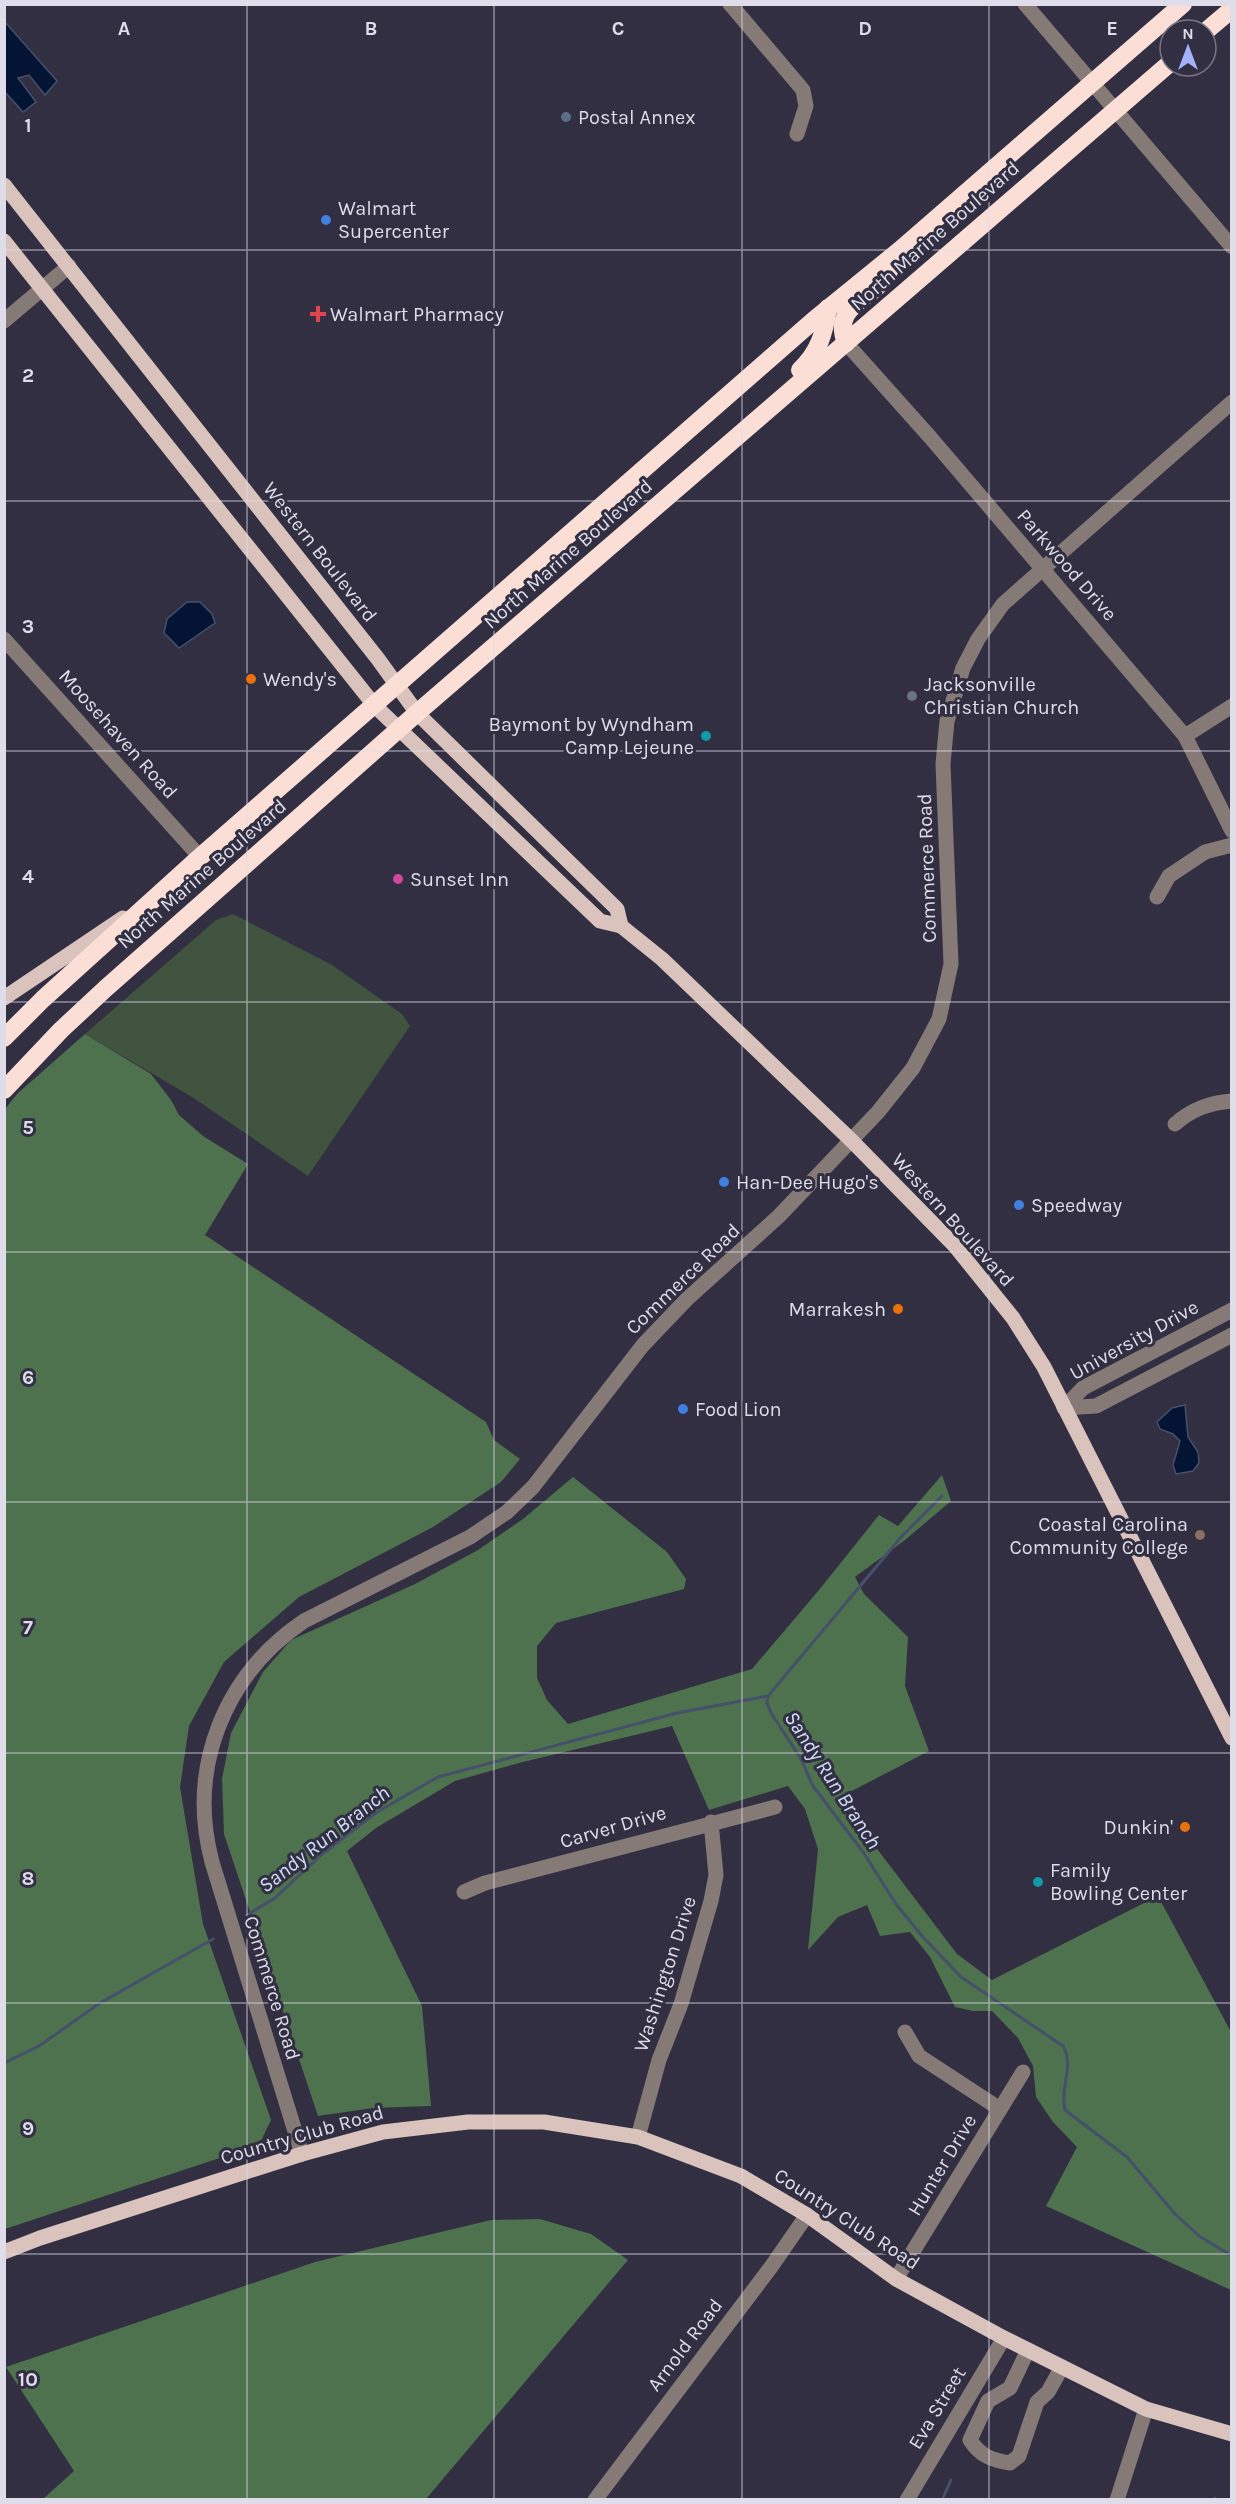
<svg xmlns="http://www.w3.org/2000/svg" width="1236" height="2504" font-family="Karla,sans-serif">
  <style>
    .green { fill: #3f533e }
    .forest { fill: #4e714e }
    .water { fill: #041434; stroke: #45506a; stroke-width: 1.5 }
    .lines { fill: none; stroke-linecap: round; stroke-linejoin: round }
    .stream { stroke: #45506a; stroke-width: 3 }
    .minor { stroke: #867a77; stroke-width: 15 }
    .major { stroke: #dac3bc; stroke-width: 15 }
    .highway { stroke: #fbdfd7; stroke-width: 18 }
    .grid { fill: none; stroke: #dedde9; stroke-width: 1.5; stroke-opacity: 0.55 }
    .service-dot { fill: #5c6f8a; stroke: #322f42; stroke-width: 2 }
    .shop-dot { fill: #3f7fe0; stroke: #322f42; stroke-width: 2 }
    .health-dot { fill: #e0444e; stroke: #322f42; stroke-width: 2 }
    .food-dot { fill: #e8710a; stroke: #322f42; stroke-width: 2 }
    .worship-dot { fill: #6b7280; stroke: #322f42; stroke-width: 2 }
    .culture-dot { fill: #0f9aa8; stroke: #322f42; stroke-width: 2 }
    .hotel-dot { fill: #d1479c; stroke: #322f42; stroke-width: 2 }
    .education-dot { fill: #8d6e63; stroke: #322f42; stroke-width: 2 }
    .labels { text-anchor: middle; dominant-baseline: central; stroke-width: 6; stroke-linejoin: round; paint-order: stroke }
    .poi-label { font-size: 20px; fill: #dedde9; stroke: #322f42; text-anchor: start }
    .street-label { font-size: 20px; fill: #dedde9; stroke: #322f42 }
    .water-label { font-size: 21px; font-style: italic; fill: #d1e0fa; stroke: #322f42 }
    .grid-label { font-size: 20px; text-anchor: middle; font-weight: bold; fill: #dedde9; stroke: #322f42; stroke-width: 6; stroke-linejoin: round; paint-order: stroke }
  </style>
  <rect width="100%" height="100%" fill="#322f42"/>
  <path class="green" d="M233,914L332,965L402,1014L410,1026L308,1176L192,1097L85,1034L216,920Z"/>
  <g class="forest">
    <path d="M85,1034L151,1074L171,1100L179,1115L203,1136L248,1164L205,1235L486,1422L494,1440L520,1459L501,1482L433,1527L299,1597L224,1662L189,1726L180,1787L203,1924L271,2120L259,2145L5,2229V1109L18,1093Z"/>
    <path d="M942,1475L951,1501L905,1540L855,1577L864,1594L908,1637L905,1686L929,1751L846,1794L862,1829L957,1954L992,1980L1158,1896L1231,2032V2290L1046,2206L1077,2147L1053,2122L1036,2097L1033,2066L1018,2038L992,2011H973L955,2007L930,1957L910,1932L880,1936L867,1905L838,1917L808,1950L818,1849L805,1809L788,1786L709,1810L672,1726L519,1763L455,1781L376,1828L347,1851L422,2006L431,2106L373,2108L318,2116L224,1834L222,1779L231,1733L263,1672L291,1640L415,1584L478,1550L523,1519L573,1477L667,1552L686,1579L684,1589L556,1623L537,1646V1678L547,1700L568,1724L752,1669L819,1590L879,1515L898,1526Z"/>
    <path d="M540,2219L591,2234L628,2260L426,2499H43L74,2471L6,2367L315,2262L491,2220Z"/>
  </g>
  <g class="water">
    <path d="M5,22L57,81L45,95L29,75L18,78L36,102L23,112L5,92Z"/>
    <path d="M187,602H200L212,614L215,623L179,648L164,633L167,619Z"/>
    <path d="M1185,1405L1188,1437L1198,1452L1199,1463L1193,1471L1176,1474L1173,1465L1180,1441L1173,1434L1160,1429L1157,1422L1172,1408Z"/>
  </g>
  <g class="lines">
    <g class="stream">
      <path d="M768,1696L767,1703L771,1713L801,1759L813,1786L863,1852L896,1904L922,1936L961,1977L1063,2046C1075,2065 1059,2090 1065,2110L1127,2157L1175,2214L1199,2236L1232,2256"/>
      <path d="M768,1696L902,1536L942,1496"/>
      <path d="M247,1915L275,1898L320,1856L377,1812L438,1777L677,1713L768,1696"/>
      <path d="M4,2063L39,2046L100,2003L213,1939"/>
      <path d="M942,2500L951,2480"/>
      <path d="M1215,2500V2498"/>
    </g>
    <g class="minor">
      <path d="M730,4L803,90L806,106L797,134"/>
      <path d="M1025,4L1232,247"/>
      <path d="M4,321L69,266"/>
      <path d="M846,343L930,437L1185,736L1232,831"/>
      <path d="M4,639L200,857"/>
      <path d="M1185,736L1232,706"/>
      <path d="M1157,897L1169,876L1205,852L1232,845"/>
      <path d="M1175,1124C1192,1109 1209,1103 1232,1101"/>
      <path d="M1064,1408L1083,1388L1232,1310"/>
      <path d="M1064,1408L1096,1406L1232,1335"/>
      <path d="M464,1892L485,1883L775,1807"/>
      <path d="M905,2032L919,2056L1000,2109"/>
      <path d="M638,2137L659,2060L681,2004L711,1901L716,1875L711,1822"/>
      <path d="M302,2154L212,1862C187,1768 224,1675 304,1621L470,1537L507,1512L533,1487L643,1345L687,1299L779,1216L878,1112L913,1068L939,1019L951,964L943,764L947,721L963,668L978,639L1003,604L1232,402"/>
      <path d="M896,2279L1023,2072"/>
      <path d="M1028,2350L1010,2388L988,2401L970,2440C980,2456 992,2460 1010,2463L1019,2456L1037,2402L1048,2392L1062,2367"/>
      <path d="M595,2500L771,2267L807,2215"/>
      <path d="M907,2500L1004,2338"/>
      <path d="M1117,2500L1146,2409"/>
    </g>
    <g class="major">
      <path d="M4,185L378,659L417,713L617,909L621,926"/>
      <path d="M4,241L375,706L600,921L621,926L662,959L851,1140L955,1246L1013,1318L1044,1367L1232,1738"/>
      <path d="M4,998L123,918"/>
      <path d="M4,2252L40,2238L302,2154L383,2132L468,2122H544L638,2137L741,2176L807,2215L896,2279L1004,2338L1146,2409L1232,2434"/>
    </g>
    <g class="highway">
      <path d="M1206,31L1232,9"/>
      <path d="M846,343C833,309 862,303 882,282C888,275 892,265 896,257"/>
      <path d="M800,370C819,352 824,334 828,308"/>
      <path d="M4,1038L43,999L200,857L814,320L900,250L1183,4"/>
      <path d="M4,1090L61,1030L105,989L417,713L1170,63"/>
    </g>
  </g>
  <path class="grid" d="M247,4V2500M494,4V2500M742,4V2500M989,4V2500M4,250H1232M4,501H1232M4,751H1232M4,1002H1232M4,1252H1232M4,1502H1232M4,1753H1232M4,2003H1232M4,2254H1232"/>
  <circle class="service-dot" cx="566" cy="117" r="6"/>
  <g class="shop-dot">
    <circle cx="326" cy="220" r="6"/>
    <circle cx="724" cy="1182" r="6"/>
    <circle cx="1019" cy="1205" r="6"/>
    <circle cx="683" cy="1409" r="6"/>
  </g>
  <path class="health-dot" d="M315 305h6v6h6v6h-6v6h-6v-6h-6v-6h6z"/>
  <g class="food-dot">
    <circle cx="251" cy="679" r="6"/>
    <circle cx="898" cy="1309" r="6"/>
    <circle cx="1185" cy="1827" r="6"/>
  </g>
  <circle class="worship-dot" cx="912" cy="696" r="6"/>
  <g class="culture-dot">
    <circle cx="706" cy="736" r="6"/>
    <circle cx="1038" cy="1882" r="6"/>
  </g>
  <circle class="hotel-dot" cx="398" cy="879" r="6"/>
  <circle class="education-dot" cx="1200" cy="1535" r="6"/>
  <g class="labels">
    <g class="poi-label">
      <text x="578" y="117">Postal Annex</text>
      <text x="338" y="208">Walmart<tspan x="338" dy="23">Supercenter</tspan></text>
      <text x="330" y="314">Walmart Pharmacy</text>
      <text x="263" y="679">Wendy's</text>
      <text x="924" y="684">Jacksonville<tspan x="924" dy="23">Christian Church</tspan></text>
      <text x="694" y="724" text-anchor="end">Baymont by Wyndham<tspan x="694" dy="23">Camp Lejeune</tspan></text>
      <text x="410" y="879">Sunset Inn</text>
      <text x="736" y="1182">Han-Dee Hugo's</text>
      <text x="1031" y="1205">Speedway</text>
      <text x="886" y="1309" text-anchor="end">Marrakesh</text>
      <text x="695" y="1409">Food Lion</text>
      <text x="1188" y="1524" text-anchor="end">Coastal Carolina<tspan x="1188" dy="23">Community College</tspan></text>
      <text x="1173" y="1827" text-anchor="end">Dunkin'</text>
      <text x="1050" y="1870">Family<tspan x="1050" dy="23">Bowling Center</tspan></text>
    </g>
    <g class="street-label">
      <text transform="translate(935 236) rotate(-41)">North Marine Boulevard</text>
      <text transform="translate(320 552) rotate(52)">Western Boulevard</text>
      <text transform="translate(568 554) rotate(-41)">North Marine Boulevard</text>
      <text transform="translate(1067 565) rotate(49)">Parkwood Drive</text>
      <text transform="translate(118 734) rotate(48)">Moosehaven Road</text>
      <text transform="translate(927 868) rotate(-92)">Commerce Road</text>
      <text transform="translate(202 874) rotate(-41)">North Marine Boulevard</text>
      <text transform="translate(953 1220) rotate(48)">Western Boulevard</text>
      <text transform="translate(683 1279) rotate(-44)">Commerce Road</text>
      <text transform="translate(1134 1340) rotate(-29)">University Drive</text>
      <text transform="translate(613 1827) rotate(-16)">Carver Drive</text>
      <text transform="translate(665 1974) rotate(-72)">Washington Drive</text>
      <text transform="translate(272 1988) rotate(73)">Commerce Road</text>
      <text transform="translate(302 2135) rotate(-16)">Country Club Road</text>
      <text transform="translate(942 2165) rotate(-59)">Hunter Drive</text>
      <text transform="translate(847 2219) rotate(33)">Country Club Road</text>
      <text transform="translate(685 2345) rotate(-53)">Arnold Road</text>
      <text transform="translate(937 2408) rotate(-59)">Eva Street</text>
    </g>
    <g class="water-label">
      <text transform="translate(833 1780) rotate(57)">Sandy Run Branch</text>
      <text transform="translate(324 1839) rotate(-38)">Sandy Run Branch</text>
    </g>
  </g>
  <g class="grid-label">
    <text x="124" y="35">A</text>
    <text x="371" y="35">B</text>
    <text x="618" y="35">C</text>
    <text x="865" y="35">D</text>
    <text x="1112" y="35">E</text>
    <text x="28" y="132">1</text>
    <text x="28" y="382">2</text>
    <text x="28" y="633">3</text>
    <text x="28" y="883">4</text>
    <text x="28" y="1134">5</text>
    <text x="28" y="1384">6</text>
    <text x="28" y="1634">7</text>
    <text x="28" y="1885">8</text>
    <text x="28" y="2135">9</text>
    <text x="28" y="2386">10</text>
  </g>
  <rect width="1236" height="2504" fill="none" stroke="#dedde9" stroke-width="12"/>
  <g transform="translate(1188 48)"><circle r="28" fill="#322f42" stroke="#777585" stroke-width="1.5"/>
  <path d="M0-4.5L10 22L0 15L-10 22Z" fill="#a4b2fc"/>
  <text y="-9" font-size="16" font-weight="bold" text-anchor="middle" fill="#dedde9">N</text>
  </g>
</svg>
